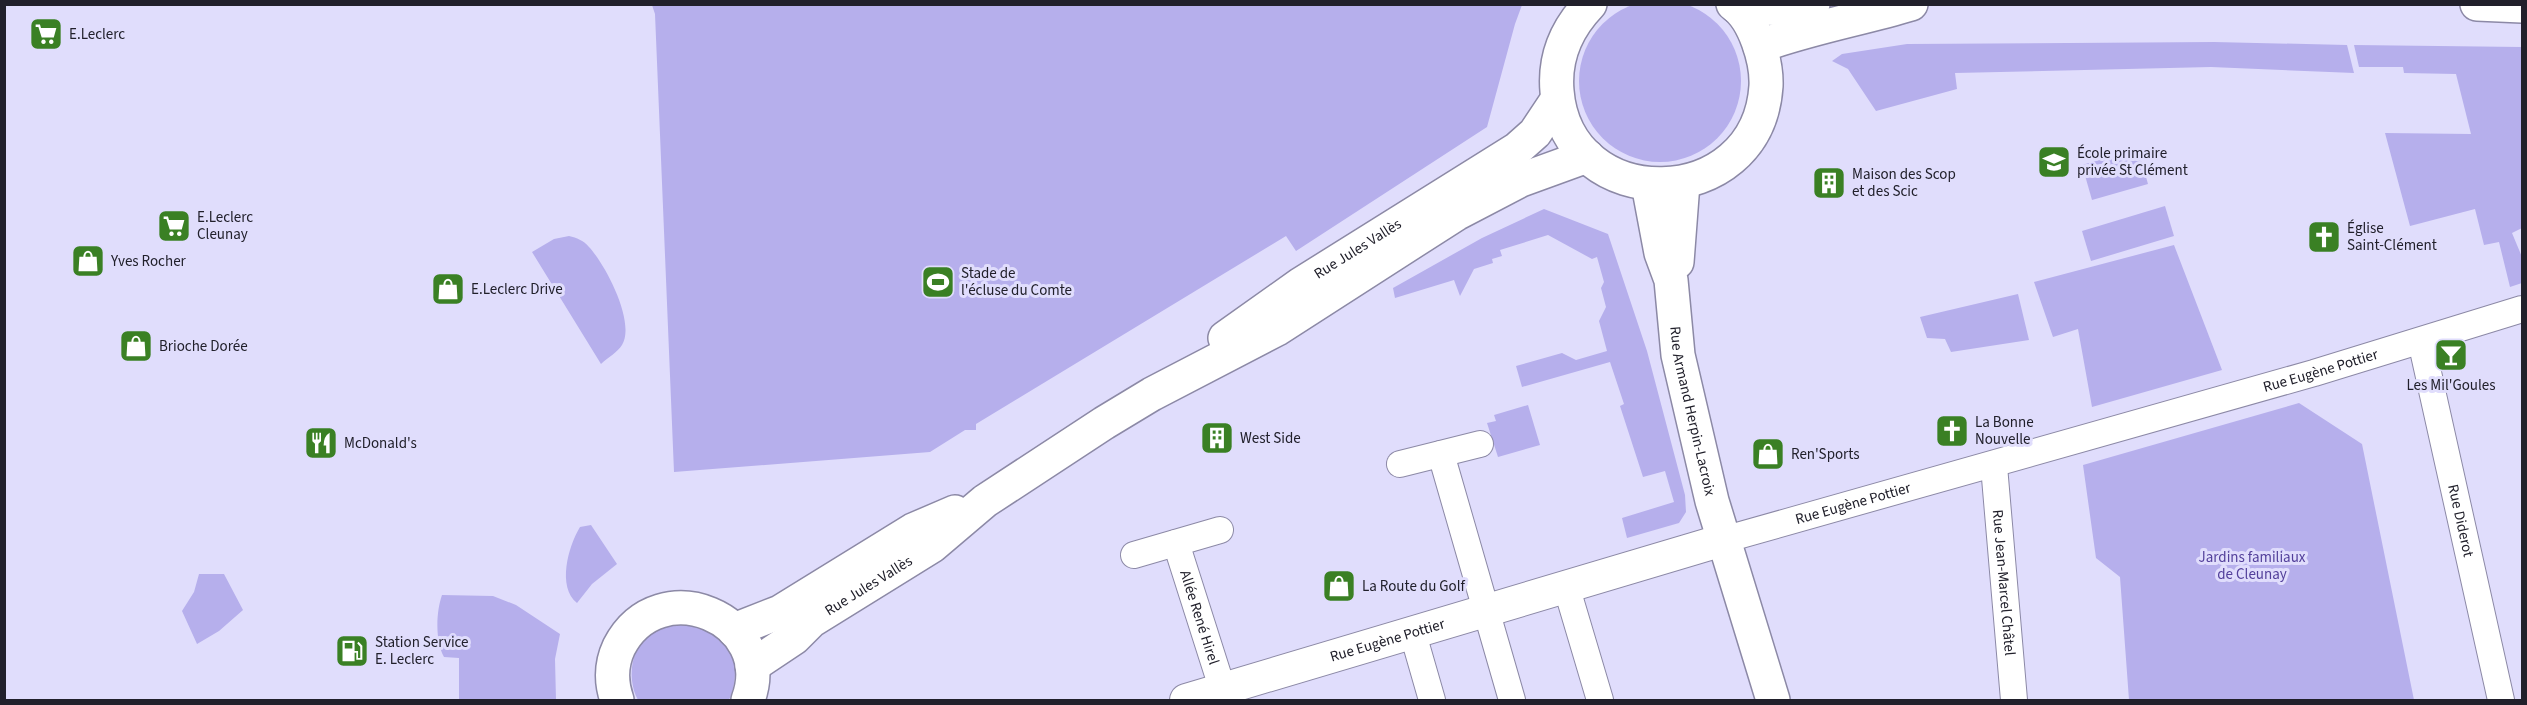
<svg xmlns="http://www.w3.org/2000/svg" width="2527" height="705" font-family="'Source Sans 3',sans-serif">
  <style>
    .green { fill: #b6afec }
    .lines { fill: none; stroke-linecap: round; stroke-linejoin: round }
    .minor-casing { stroke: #8c89a6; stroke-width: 28 }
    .tertiary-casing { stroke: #8c89a6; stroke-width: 34 }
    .secondary-casing { stroke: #8c89a6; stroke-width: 36 }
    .minor { stroke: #fff; stroke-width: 26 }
    .tertiary { stroke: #fff; stroke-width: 32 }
    .secondary { stroke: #fff; stroke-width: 33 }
    .labels { text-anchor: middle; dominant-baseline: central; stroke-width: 6; stroke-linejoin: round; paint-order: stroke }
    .poi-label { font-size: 15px; fill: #21202b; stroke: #e0ddfc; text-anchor: start }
    .street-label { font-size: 15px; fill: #21202b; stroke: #e0ddfc }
    .park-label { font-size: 15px; fill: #53409b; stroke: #e0ddfc }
  </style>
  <rect width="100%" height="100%" fill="#e0ddfc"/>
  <g class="green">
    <circle cx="1660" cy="81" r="81"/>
    <path d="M652,5V4L1522,5L1515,24L1487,127L1296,251L1286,236L976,424V430H965L930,452L674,472L655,14Z"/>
    <path d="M2214,42L2347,45L2354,73L2211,67L1955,73L1957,89L1876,111L1848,69L1832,61L1842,54L1907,44Z"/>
    <path d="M2354,45L2522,47V228L2512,233L2522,257V283L2510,287L2499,242L2484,245L2475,209L2410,226L2385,133L2471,134L2456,74L2404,73L2403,67H2359Z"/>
    <path d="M2138,149L2148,184L2092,200L2082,165Z"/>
    <path d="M2165,206L2174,236L2091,261L2082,231Z"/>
    <path d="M1544,209L1608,234L1647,351L1685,495L1686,512L1679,523L1627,538L1622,518L1674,502L1665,471L1643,477L1620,406L1624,404L1610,362L1522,387L1516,366L1562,353L1576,360L1607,351L1599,321L1606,307L1601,288L1604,282L1597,257L1592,259L1548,235L1500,250L1502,256L1492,259L1493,263L1474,269L1460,296L1454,280L1395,298L1393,288L1482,238Z"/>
    <path d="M569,236C577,238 583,240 589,247C605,264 636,322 622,345C618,352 607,358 601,364L532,252L554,239Z"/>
    <path d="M2174,245L2222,370L2092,407L2078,329L2053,337L2034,282Z"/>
    <path d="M2018,294L2029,340L1951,352L1945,339L1927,338L1920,317Z"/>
    <path d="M2299,403L2362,444L2414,700H2129L2120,577L2096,558L2083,465Z"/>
    <path d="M1528,405L1540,445L1498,457L1487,423L1496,421L1494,415Z"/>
    <path d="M591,525L617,564L592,584L577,603C557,587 568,547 580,527Z"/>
    <path d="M199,574H224L243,610L219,631L197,644L182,611L194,592Z"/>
    <path d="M442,595L493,596L516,605L560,634L555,659L556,700H459V658L444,657C435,641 436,612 442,595Z"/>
    <path d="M688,622C698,627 710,630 718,636C739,650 738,681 729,700H638C625,676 632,638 660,627C668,624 680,624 688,622Z"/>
  </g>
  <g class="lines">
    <g class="minor-casing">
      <g id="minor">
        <path id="s1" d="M2421,341L2501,700"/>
        <path d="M1441,454L1512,700"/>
        <path d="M1400,464L1480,444"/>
        <path id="s2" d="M1994,466L2014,700"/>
        <path id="s3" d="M1723,540L2314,373L2522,309"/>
        <path id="s4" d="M1176,543L1226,700"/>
        <path d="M1134,555L1220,530"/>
        <path d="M1567,589L1600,700"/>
        <path d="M1413,634L1432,700"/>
      </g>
    </g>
    <g class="tertiary-casing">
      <g id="tertiary">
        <path id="s5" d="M1186,700L1723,540"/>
      </g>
    </g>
    <g class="secondary-casing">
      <g id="secondary">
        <path d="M1590,4C1567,28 1554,57 1557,91C1567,217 1758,214 1766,86C1767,62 1755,19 1733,4"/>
        <path d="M2477,4L2522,6"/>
        <path d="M1737,7L1788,9L1813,4"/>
        <path d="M1760,46C1809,28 1861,19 1911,4"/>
        <path id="s6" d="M1648,184L1661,253L1671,280L1678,355L1712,501L1773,700"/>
        <path d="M1677,262L1683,183"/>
        <path id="s7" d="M1225,338L1301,284L1517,149L1535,133L1557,100"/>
        <path d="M734,630L780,612L913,530L955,512"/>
        <path id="s8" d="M752,666L794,638L811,621L932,546L985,501L1104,423L1152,394L1277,329L1456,214L1521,180L1587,156"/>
        <path d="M617,700C611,683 611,664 619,647C659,569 778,619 748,700"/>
      </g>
    </g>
    <use href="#minor" class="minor"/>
    <use href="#tertiary" class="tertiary"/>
    <use href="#secondary" class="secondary"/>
  </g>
  <defs>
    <g id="supermarket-square" transform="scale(1.725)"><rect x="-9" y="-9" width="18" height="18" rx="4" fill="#3a8024" stroke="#e0ddfc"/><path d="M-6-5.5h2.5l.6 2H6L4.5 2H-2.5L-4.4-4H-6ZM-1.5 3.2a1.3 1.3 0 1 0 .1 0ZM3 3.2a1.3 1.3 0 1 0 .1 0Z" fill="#fff"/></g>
    <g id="school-square" transform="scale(1.725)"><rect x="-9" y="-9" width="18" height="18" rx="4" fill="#3a8024" stroke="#e0ddfc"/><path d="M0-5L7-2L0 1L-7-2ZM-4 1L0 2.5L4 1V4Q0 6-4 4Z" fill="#fff"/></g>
    <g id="building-square" transform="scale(1.725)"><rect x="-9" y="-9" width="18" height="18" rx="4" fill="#3a8024" stroke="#e0ddfc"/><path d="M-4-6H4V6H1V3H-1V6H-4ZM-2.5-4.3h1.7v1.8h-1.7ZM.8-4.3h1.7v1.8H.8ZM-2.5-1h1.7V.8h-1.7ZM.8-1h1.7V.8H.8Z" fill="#fff"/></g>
    <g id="church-square" transform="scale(1.725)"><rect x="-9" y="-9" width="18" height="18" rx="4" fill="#3a8024" stroke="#e0ddfc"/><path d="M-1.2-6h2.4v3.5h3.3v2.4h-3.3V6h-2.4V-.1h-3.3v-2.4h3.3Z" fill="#fff"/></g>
    <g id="shop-square" transform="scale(1.725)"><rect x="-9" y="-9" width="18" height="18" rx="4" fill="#3a8024" stroke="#e0ddfc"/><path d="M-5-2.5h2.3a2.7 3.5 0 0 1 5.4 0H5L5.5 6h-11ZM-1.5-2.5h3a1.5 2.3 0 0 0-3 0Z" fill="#fff"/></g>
    <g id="stadium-square" transform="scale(1.725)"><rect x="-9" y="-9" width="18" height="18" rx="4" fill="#3a8024" stroke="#e0ddfc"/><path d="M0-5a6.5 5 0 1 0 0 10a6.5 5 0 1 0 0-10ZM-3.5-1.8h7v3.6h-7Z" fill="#fff"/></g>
    <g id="bar-square" transform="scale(1.725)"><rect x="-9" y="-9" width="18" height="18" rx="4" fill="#3a8024" stroke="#e0ddfc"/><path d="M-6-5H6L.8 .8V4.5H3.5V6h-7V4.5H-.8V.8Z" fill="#fff"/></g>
    <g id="restaurant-square" transform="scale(1.725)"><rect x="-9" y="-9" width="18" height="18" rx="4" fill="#3a8024" stroke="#e0ddfc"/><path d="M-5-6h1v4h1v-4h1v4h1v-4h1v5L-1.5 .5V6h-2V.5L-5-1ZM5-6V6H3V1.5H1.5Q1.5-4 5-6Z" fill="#fff"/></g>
    <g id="fuel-square" transform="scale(1.725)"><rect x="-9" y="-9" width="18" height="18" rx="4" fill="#3a8024" stroke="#e0ddfc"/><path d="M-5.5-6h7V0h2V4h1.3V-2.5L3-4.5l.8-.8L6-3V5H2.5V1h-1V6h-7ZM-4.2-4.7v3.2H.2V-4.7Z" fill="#fff"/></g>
  </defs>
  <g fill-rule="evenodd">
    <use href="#supermarket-square" x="46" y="34"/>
    <use href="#school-square" x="2054" y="162"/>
    <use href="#building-square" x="1829" y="183"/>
    <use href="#supermarket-square" x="174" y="226"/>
    <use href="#church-square" x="2324" y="237"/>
    <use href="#shop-square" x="88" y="261"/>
    <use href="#stadium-square" x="938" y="282"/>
    <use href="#shop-square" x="448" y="289"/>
    <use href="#shop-square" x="136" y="346"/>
    <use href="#bar-square" x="2451" y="355"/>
    <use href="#church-square" x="1952" y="431"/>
    <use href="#building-square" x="1217" y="438"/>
    <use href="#restaurant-square" x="321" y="443"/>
    <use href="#shop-square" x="1768" y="454"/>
    <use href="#shop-square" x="1339" y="586"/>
    <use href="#fuel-square" x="352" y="651"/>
  </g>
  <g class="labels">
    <g class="poi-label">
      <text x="69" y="34">E.Leclerc</text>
      <text x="2077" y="153">École primaire<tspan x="2077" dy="17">privée St Clément</tspan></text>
      <text x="1852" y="174">Maison des Scop<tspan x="1852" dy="17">et des Scic</tspan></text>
      <text x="197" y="217">E.Leclerc<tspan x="197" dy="17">Cleunay</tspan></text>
      <text x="2347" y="228">Église<tspan x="2347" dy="17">Saint-Clément</tspan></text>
      <text x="111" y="261">Yves Rocher</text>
      <text x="961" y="273">Stade de<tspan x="961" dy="17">l'écluse du Comte</tspan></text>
      <text x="471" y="289">E.Leclerc Drive</text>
      <text x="159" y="346">Brioche Dorée</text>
      <text x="2451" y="385" text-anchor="middle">Les Mil'Goules</text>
      <text x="1975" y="422">La Bonne<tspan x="1975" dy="17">Nouvelle</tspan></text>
      <text x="1240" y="438">West Side</text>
      <text x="344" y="443">McDonald's</text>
      <text x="1791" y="454">Ren'Sports</text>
      <text x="1362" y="586">La Route du Golf</text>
      <text x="375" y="642">Station Service<tspan x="375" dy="17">E. Leclerc</tspan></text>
    </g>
    <g class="street-label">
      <text stroke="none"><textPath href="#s7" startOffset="160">Rue Jules Vallès</textPath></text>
      <text stroke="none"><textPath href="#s3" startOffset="621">Rue Eugène Pottier</textPath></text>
      <text stroke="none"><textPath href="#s6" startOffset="232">Rue Armand Herpin-Lacroix</textPath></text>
      <text stroke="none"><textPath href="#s3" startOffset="135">Rue Eugène Pottier</textPath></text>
      <text stroke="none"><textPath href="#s1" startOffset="184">Rue Diderot</textPath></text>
      <text stroke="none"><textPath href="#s2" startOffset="117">Rue Jean-Marcel Châtel</textPath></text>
      <text stroke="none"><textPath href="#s8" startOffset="142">Rue Jules Vallès</textPath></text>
      <text stroke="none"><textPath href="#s4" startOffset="78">Allée René Hirel</textPath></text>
      <text stroke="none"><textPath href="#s5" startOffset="210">Rue Eugène Pottier</textPath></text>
    </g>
    <g class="park-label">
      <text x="2252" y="557">Jardins familiaux<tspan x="2252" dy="17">de Cleunay</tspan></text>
    </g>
  </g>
  <rect width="2527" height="705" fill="none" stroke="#21202b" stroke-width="12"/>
</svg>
